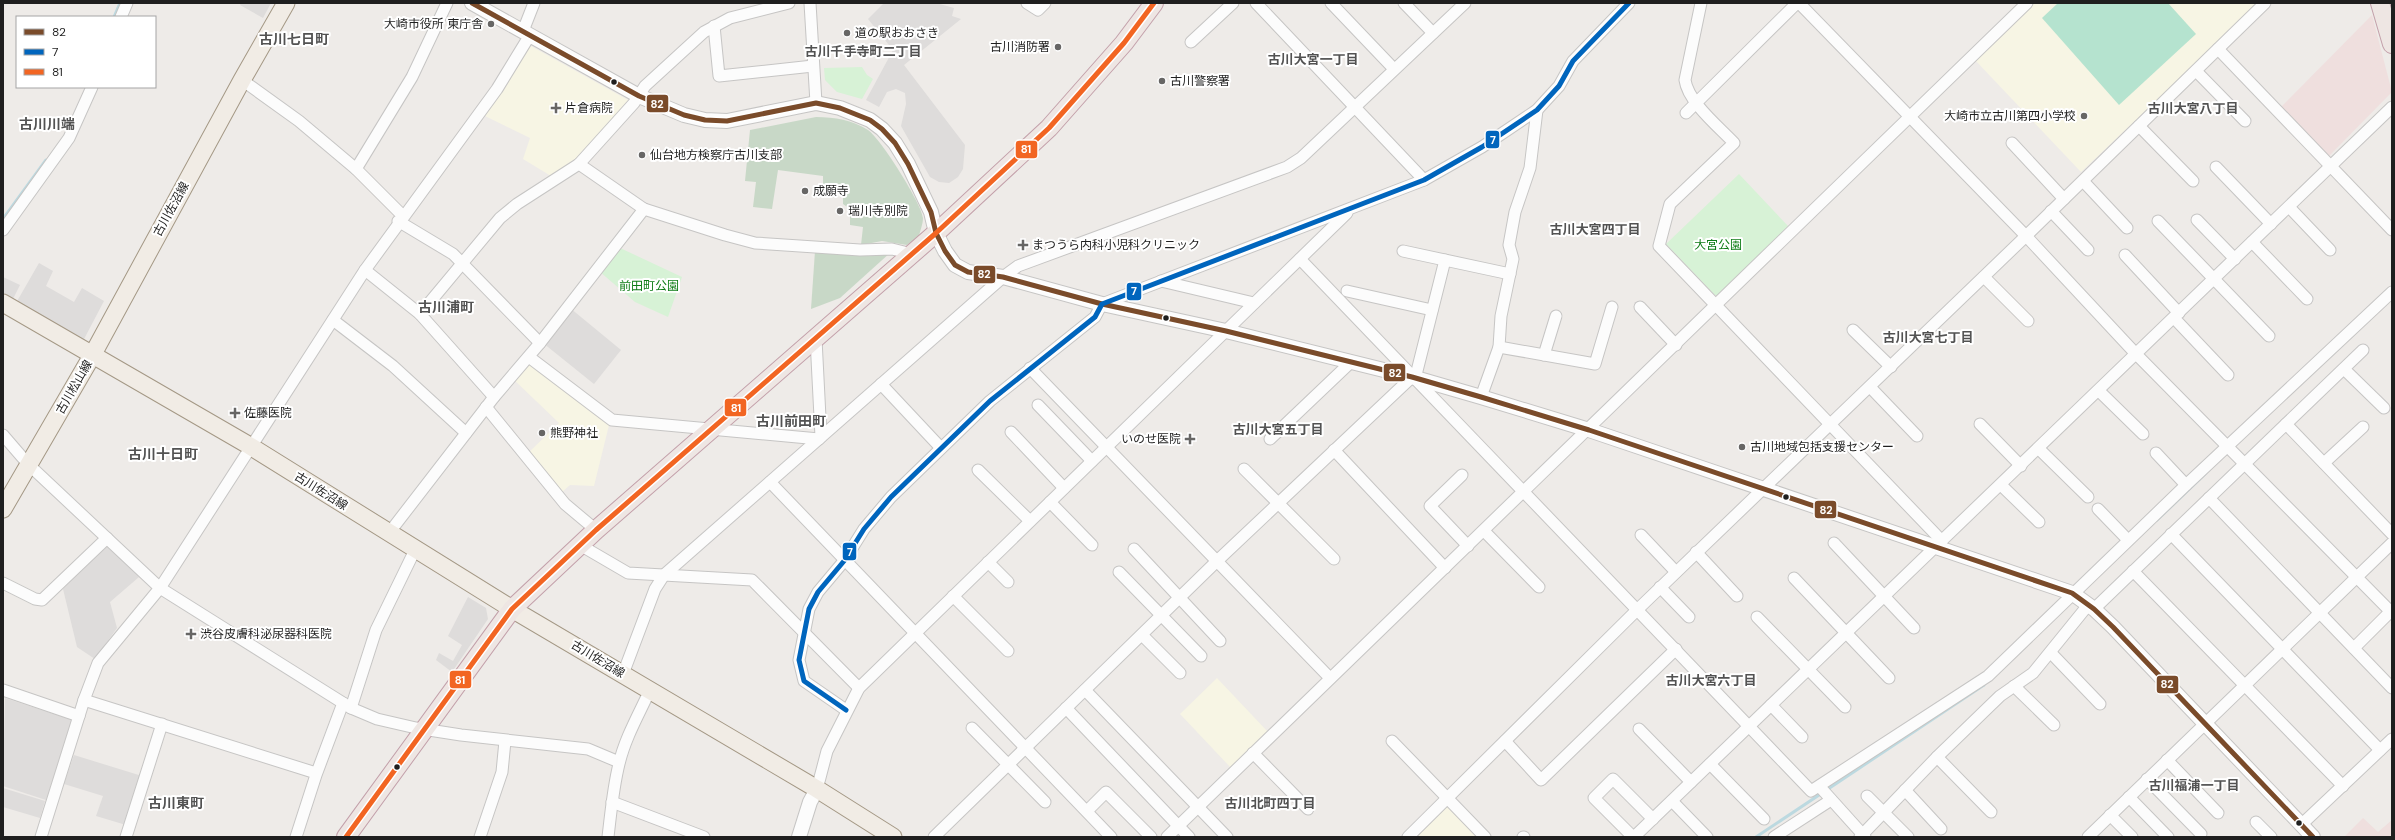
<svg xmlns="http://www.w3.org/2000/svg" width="2395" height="840" font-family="'DM Sans','Noto Sans JP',sans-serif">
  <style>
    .commercial { fill: #efdfde }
    .education { fill: #f7f5e4 }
    .cemetery { fill: #c8d8c7 }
    .park { fill: #d7f2d6 }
    .pitch { fill: #b5e3cf }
    .parking { fill: #dedcdb }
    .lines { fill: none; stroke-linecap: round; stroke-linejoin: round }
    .stream { stroke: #bcd9e0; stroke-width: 3 }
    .minor-casing { stroke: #c6c5c4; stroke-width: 13 }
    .tertiary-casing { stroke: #c6c5c4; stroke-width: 16 }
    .primary-casing { stroke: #a49885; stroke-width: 19 }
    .trunk-casing { stroke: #c3a0aa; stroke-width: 20 }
    .minor { stroke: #fcfcfc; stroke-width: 11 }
    .tertiary { stroke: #fcfcfc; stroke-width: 14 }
    .primary { stroke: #f1ece5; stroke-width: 17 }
    .trunk { stroke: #eee6e3; stroke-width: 18 }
    .bus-1-casing { stroke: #fff; stroke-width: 8 }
    .bus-2-casing { stroke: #fff; stroke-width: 8 }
    .bus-3-casing { stroke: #fff; stroke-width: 8 }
    .bus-1 { stroke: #7a4b2a; stroke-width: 5 }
    .bus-2 { stroke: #0065bd; stroke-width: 5 }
    .bus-3 { stroke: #f26522; stroke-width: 5 }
    .poi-dot { fill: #676665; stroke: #fff; stroke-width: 1.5 }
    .bus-dot { fill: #1f1f1f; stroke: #fff; stroke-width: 1.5 }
    .labels { text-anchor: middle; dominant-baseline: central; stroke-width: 4; stroke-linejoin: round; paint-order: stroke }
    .poi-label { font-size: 12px; fill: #1f1f1f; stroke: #fff; text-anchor: start }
    .street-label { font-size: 12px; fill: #1f1f1f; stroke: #fff }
    .park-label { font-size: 12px; fill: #0e7c16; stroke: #fff }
    .neighbourhood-label { font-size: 13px; font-weight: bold; fill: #525252; stroke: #fff }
    .quarter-label { font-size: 14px; font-weight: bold; fill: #525252; stroke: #fff }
    .line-badge { stroke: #fff; stroke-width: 1.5 }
    .badge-label { font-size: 11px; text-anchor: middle; font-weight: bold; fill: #fff }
  </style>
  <rect width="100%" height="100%" fill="#eeebe8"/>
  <g class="commercial">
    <path d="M2372,15L2392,92L2329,156L2280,108Z"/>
    <path d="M2363,818L2378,832L2392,820V837H2344Z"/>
  </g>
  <g class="education">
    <path d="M2035,3H2259L2081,172L1975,60Z"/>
    <path d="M529,45L628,100L575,162L551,176L523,159L530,138L485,116Z"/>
    <path d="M530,359L610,421L594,486L570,485L560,494L527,454L559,423L512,378Z"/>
    <path d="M1217,678L1269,733L1231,768L1180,714Z"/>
    <path d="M1447,802L1480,837H1414Z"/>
  </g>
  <g class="cemetery">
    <path d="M816,117C835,117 852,120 868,130C881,139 922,204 923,218C923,224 920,231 919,236L907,245L882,241L861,245L863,227L850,225V209L843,204V192H823V176L778,170L772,209L753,207L756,182L745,181L750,130Z"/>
    <path d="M815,251L891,252L840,298L811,309Z"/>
  </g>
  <g class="park">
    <path d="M862,67L867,75L873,79L862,99L837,92L825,80L824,68Z"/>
    <path d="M1739,174L1788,226L1720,295H1715L1666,244Z"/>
    <path d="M618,247L682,277L668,317L635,302L599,271Z"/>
  </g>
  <path class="pitch" d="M2058,3H2168L2196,34L2119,105L2042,18Z"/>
  <g class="parking">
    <path d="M241,3H271L263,18L240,5Z"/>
    <path d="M884,3H936L954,8L952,16L961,19L904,65L965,145L963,169L958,177L949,183L939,182L930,177L901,126L906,104L905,93L896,89L887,92L879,107L866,100L893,50L868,19Z"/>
    <path d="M39,263L53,271L46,286L74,302L82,288L104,301L83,341L16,303Z"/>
    <path d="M3,277L20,285L13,299L3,294Z"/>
    <path d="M570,308L621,350L594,384L543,343Z"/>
    <path d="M108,545L139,577L110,602L117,628L95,659L77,647L63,589Z"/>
    <path d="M468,597L486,608L488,619L452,672L436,660L439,653L453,661L462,645L448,636Z"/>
    <path d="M5,698L72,720L46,800L3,786Z"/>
    <path d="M74,755L142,776L126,825L96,816L103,796L64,784Z"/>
    <path d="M3,788L45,801L40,818L3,807Z"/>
  </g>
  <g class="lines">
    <g class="stream">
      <path d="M114,17L120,3"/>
      <path d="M3,219L46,160"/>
      <path d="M2157,520L2205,474"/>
      <path d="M1756,837L1984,685"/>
    </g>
    <g class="minor-casing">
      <g id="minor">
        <path d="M810,3L816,103"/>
        <path d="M1027,3L1038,10L1045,3"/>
        <path d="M1256,3L1424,180"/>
        <path d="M1331,3L1394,69"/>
        <path d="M1404,3L1433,33"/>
        <path d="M1701,3L1685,80C1688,102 1719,127 1734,143L1670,204L1659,246L1942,541"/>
        <path d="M1799,3L2026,236L2136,354L2392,613"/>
        <path d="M121,17L127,3"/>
        <path d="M714,26L719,76L813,66"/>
        <path d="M523,31L534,3"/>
        <path d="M1191,42L1233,3"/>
        <path d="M2218,49L2392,230"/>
        <path d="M2196,71L2245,121"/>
        <path d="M242,80L299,121L356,169L403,216"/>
        <path d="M1686,113L1797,3"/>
        <path d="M2139,126L2193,181"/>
        <path d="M2012,143L2064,199"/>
        <path d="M579,164L644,209L725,235L755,243L860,250L892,249L912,254"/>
        <path d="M2216,167L2271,224"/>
        <path d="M356,169L412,77L447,3"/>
        <path d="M2083,181L2127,228"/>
        <path d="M2289,207L2330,250"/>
        <path d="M2051,211L2088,250"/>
        <path d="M2197,220L2235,259"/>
        <path d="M398,221L453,254L540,343"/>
        <path d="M2158,221L2269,336"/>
        <path d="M3,230L69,138L92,87"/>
        <path d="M2252,242L2307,299"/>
        <path d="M1403,251L1510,274"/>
        <path d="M2125,255L2179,313"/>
        <path d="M1300,259L1811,791L1988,676L2186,485L2392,292"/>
        <path d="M365,270L420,314L494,397"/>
        <path d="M1984,277L2028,321"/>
        <path d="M1161,281L1254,303"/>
        <path d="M1347,291L1432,310"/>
        <path d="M1640,307L1676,345"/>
        <path d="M420,314L500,218L517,204L579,164L634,103L645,86L704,32L730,18L789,3"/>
        <path d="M2174,318L2228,375"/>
        <path d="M333,320L393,366L466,433"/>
        <path d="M1853,330L1891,367"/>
        <path d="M816,339L821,437"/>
        <path d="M1499,347L1595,364L1612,307"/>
        <path d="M1544,355L1556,316"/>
        <path d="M529,357L612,420L819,439"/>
        <path d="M1030,368L1330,678"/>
        <path d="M2344,369L2384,408"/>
        <path d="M881,384L941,448"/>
        <path d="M1870,387L1917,436"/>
        <path d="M2099,391L2143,434"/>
        <path d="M1481,397L1499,347L1501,316L1513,259L1509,245L1515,212L1530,168L1537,110"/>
        <path d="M1038,405L1092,461"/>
        <path d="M486,407L565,504L596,530"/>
        <path d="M1980,424L2021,466"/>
        <path d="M2286,424L2363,350"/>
        <path d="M1011,432L1064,488"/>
        <path d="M3,435L28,464L160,588L351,708L377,719L416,728L461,735L588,749L619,762"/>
        <path d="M1270,439L1351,362"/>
        <path d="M2039,449L2088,497"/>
        <path d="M1334,450L1445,568"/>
        <path d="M2156,453L2186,485"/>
        <path d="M2324,463L2363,427"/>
        <path d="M1244,469L1334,559"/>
        <path d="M978,470L1030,521"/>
        <path d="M1462,475L1430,506L1468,546"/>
        <path d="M770,482L1111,837"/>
        <path d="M2001,485L2039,522"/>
        <path d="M2209,498L2392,688"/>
        <path d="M1050,502L1092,545"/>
        <path d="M2098,509L2128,540"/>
        <path d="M1484,531L1539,587"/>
        <path d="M389,533L494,397L540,343L644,209"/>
        <path d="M2171,534L2380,750"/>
        <path d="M1641,535L1676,572"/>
        <path d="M1834,543L1914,628"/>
        <path d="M580,545L628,573L752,580L859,688"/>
        <path d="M1134,549L1220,641"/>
        <path d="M1696,552L1737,596"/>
        <path d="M988,562L1008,582"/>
        <path d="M2133,571L2343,786"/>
        <path d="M1119,572L1201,656"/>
        <path d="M1794,578L1889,678"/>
        <path d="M3,583L35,599L42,600L107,538"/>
        <path d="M1660,587L1689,617"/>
        <path d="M953,596L1008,651"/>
        <path d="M2094,609L2286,424L2392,534"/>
        <path d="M1757,617L1845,707"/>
        <path d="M1142,635L1180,673"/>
        <path d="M2354,648L2391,611"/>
        <path d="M2051,653L2100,704"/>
        <path d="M623,674L655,589L664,575L1003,277L1018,266L1287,167L1301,158L1465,3"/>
        <path d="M2014,686L2054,725"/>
        <path d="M3,690L79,716"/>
        <path d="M1085,690L1227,837"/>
        <path d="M84,700L316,773"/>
        <path d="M1771,705L1802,737"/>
        <path d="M351,708L376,630L415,550"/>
        <path d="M1066,708L1189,837"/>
        <path d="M846,710L804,681L799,660L809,609L818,592L844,561L864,529L891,497L990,401L1095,317L1102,304L1424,180L1482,147L1537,110L1559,86L1573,61L1629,3"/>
        <path d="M972,728L1045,802"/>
        <path d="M1639,729L1691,782"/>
        <path d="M1392,741L1485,837"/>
        <path d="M1505,741L1541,780L1676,649"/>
        <path d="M1253,753L1308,809"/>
        <path d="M1937,757L1991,812"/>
        <path d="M2167,760L2218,813"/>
        <path d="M1710,764L1764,819"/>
        <path d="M2147,779L2201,834"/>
        <path d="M1820,787L1865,837"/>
        <path d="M817,789L827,751L859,688L1347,213"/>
        <path d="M1905,790L1941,829"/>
        <path d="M1867,796L1908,837"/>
        <path d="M2129,797L2168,837"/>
        <path d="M1672,801L1707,837"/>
        <path d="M612,802L704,837"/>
        <path d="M1087,811L1106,792L1151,837"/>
        <path d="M2110,815L2132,837"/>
        <path d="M2256,822L2271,837"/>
        <path d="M2301,825L2392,739"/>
        <path d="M41,837L84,700L98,663L160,588L365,270L497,89L530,35"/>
        <path d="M126,837L162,724"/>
        <path d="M296,837L316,775L343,703"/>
        <path d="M480,837L502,772L505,741"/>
        <path d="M608,837C611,812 613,788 619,764C625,738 639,714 650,690"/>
        <path d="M934,837L1217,561L1412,377L1417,371L1445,260"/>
        <path d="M1167,837L2027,3"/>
        <path d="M1408,837L1638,609L2026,236L2265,3"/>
        <path d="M1523,837H1524"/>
        <path d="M1633,837L1594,798L1613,779L1653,819"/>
        <path d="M1634,837L2392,107"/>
        <path d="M1774,837L1831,800"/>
        <path d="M1860,837L1937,757L2000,696L2033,673L2089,604"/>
        <path d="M2088,837L2392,543"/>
      </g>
    </g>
    <g class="tertiary-casing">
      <g id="tertiary">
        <path d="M472,3L639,96L684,115L705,120L727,121L816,103L840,108L870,120L882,129L895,143L908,164L931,212L936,233L945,251L955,265L968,272L1003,277L1102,304L1226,331L1412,377L1481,397L1589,430L2072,593L2094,609L2113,627L2313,837"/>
        <path d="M799,837L810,802L817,789"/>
      </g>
    </g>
    <g class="primary-casing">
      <g id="primary">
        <path d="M3,303L250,446L512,609L817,789L893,837"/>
        <path d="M3,509L93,354L242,80L286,3"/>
      </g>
    </g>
    <g class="trunk-casing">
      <g id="trunk">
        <path d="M2380,3L2392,44"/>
        <path d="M346,837L512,609L596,530L936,233L1049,128L1124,43L1154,3"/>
      </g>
    </g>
    <use href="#minor" class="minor"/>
    <use href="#tertiary" class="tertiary"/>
    <use href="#primary" class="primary"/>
    <use href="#trunk" class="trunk"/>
    <g class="bus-1-casing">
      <path id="bus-1" d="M472,3L639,96L684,115L705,120L727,121L816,103L840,108L870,120L882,129L895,143L908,164L931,212L936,233L945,251L955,265L968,272L1003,277L1102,304L1226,331L1412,377L1481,397L1589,430L2072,593L2094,609L2113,627L2313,837"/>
    </g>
    <g class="bus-2-casing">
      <path id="bus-2" d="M846,710L804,681L799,660L809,609L818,592L844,561L864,529L891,497L990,401L1095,317L1102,304L1424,180L1482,147L1537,110L1559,86L1573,61L1629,3"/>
    </g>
    <g class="bus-3-casing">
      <path id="bus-3" d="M346,837L512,609L596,530L936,233L1049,128L1124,43L1154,3"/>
    </g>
    <use href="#bus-1" class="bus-1"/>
    <use href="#bus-2" class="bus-2"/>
    <use href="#bus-3" class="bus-3"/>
  </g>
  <g class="poi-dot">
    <circle cx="491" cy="24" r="4"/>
    <circle cx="847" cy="33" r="4"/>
    <circle cx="1058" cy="47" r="4"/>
    <circle cx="1162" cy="81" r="4"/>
    <path d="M554 102h4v4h4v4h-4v4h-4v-4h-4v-4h4z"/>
    <circle cx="2084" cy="116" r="4"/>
    <circle cx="642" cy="155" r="4"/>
    <circle cx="805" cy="191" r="4"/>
    <circle cx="840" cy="211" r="4"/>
    <path d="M1021 239h4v4h4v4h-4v4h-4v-4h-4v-4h4z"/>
    <path d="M233 407h4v4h4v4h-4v4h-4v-4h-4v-4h4z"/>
    <circle cx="542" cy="433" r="4"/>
    <path d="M1188 433h4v4h4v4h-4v4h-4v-4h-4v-4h4z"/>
    <circle cx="1742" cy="447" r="4"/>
    <path d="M189 628h4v4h4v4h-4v4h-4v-4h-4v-4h4z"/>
  </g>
  <g class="bus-dot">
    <circle cx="614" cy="82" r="3.5"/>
    <circle cx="1166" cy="318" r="3.5"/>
    <circle cx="1786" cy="497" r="3.5"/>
    <circle cx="397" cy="767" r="3.5"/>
    <circle cx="2299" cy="823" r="3.5"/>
  </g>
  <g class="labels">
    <g class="poi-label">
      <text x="483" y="24" text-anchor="end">大崎市役所 東庁舎</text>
      <text x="855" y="33">道の駅おおさき</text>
      <text x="1050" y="47" text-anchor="end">古川消防署</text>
      <text x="1170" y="81">古川警察署</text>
      <text x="565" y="108">片倉病院</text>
      <text x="2076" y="116" text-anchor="end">大崎市立古川第四小学校</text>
      <text x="650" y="155">仙台地方検察庁古川支部</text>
      <text x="813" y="191">成願寺</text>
      <text x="848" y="211">瑞川寺別院</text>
      <text x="1032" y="245">まつうら内科小児科クリニック</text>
      <text x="244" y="413">佐藤医院</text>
      <text x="550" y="433">熊野神社</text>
      <text x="1181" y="439" text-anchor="end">いのせ医院</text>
      <text x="1750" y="447">古川地域包括支援センター</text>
      <text x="200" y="634">渋谷皮膚科泌尿器科医院</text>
    </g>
    <g class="street-label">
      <text transform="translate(171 209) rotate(-61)">古川佐沼線</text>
      <text transform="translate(74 387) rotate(-60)">古川松山線</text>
      <text transform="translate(321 491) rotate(32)">古川佐沼線</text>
      <text transform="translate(598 659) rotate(31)">古川佐沼線</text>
    </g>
    <g class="park-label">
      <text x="1718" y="245">大宮公園</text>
      <text x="649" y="286">前田町公園</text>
    </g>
    <g class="neighbourhood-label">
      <text x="863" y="51">古川千手寺町二丁目</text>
      <text x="1313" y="59">古川大宮一丁目</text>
      <text x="2193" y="108">古川大宮八丁目</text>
      <text x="1595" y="229">古川大宮四丁目</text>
      <text x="1928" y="337">古川大宮七丁目</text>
      <text x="1278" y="429">古川大宮五丁目</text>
      <text x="1711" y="680">古川大宮六丁目</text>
      <text x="2194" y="785">古川福浦一丁目</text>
      <text x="1270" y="803">古川北町四丁目</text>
    </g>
    <g class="quarter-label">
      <text x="294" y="39">古川七日町</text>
      <text x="47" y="124">古川川端</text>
      <text x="446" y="307">古川浦町</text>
      <text x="791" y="421">古川前田町</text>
      <text x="163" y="454">古川十日町</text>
      <text x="176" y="803">古川東町</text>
    </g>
  </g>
  <g class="line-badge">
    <rect x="646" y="94" width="23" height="19" rx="4" fill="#7a4b2a"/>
    <rect x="1485" y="130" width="15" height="19" rx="4" fill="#0065bd"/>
    <rect x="1015" y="140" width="23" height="19" rx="4" fill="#f26522"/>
    <rect x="973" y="265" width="23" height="19" rx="4" fill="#7a4b2a"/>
    <rect x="1126" y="282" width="16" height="19" rx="4" fill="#0065bd"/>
    <rect x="1383" y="363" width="23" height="19" rx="4" fill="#7a4b2a"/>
    <rect x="724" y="398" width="23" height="19" rx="4" fill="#f26522"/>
    <rect x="1814" y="500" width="23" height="19" rx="4" fill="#7a4b2a"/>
    <rect x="842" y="542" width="15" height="19" rx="4" fill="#0065bd"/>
    <rect x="449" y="670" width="23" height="19" rx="4" fill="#f26522"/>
    <rect x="2156" y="675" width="23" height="19" rx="4" fill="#7a4b2a"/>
  </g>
  <g class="badge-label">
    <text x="657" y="108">82</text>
    <text x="1493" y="144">7</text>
    <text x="1026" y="153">81</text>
    <text x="984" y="278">82</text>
    <text x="1134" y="295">7</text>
    <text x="1395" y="377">82</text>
    <text x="736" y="412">81</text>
    <text x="1826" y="514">82</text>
    <text x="850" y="556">7</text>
    <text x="460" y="684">81</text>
    <text x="2167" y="688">82</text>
  </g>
  <rect width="2395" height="840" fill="none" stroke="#1f1f1f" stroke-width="8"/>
  <rect x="16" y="16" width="140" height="72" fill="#ffffff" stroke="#a5a5a5"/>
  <rect x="24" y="29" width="20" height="6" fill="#7a4b2a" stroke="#a5a5a5"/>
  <text x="52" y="36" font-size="12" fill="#1f1f1f">82</text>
  <rect x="24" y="49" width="20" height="6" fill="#0065bd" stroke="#a5a5a5"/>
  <text x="52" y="56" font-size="12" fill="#1f1f1f">7</text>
  <rect x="24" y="69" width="20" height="6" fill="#f26522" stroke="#a5a5a5"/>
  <text x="52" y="76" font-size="12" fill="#1f1f1f">81</text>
</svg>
